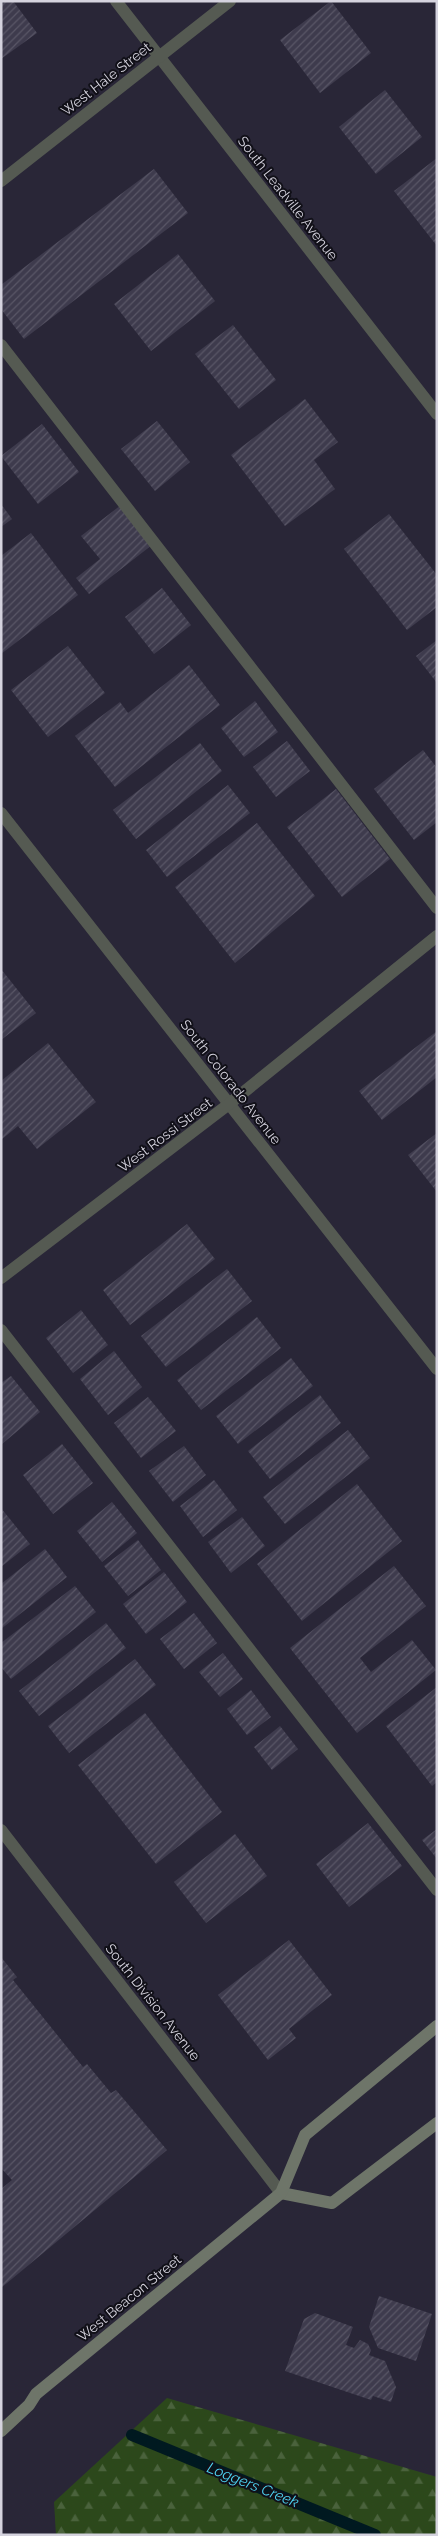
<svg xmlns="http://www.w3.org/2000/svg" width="438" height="2536" font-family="Raleway,sans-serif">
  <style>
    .forest { fill: url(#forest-firs) }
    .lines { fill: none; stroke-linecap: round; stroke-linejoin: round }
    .stream { stroke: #001920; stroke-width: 12 }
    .building { fill: url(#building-hatch) }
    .lane { stroke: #555a52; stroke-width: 12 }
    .street { stroke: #555a52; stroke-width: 12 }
    .secondary { stroke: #6e7569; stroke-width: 12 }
    .labels { text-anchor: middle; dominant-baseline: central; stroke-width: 4; stroke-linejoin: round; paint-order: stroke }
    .street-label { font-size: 14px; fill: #d5d3de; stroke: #111018 }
    .water-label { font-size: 15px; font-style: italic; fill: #4ed4f3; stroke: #111018 }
  </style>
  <defs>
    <pattern id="forest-firs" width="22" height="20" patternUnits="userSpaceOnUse" patternTransform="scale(1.25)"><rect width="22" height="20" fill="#2c481b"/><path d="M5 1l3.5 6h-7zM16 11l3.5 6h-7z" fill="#4a623c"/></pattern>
    <pattern id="building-hatch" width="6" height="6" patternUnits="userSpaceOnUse" patternTransform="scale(1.25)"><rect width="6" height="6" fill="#3e3b4d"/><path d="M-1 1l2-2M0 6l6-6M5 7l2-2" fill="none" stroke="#595666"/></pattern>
  </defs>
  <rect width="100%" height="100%" fill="#292637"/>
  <path class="forest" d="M167,2398L437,2477V2535H56L54,2502Z"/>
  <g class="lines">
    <path class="stream" d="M132,2435L375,2535"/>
  </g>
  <g class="building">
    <path d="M1,1H13L37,33L1,59Z"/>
    <path d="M331,1L371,53L320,93L280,40Z"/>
    <path d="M385,90L422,137L376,174L339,127Z"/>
    <path d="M437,158V246L394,191Z"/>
    <path d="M154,169L188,213L24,339L1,309V285Z"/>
    <path d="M178,254L215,301L151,351L114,304Z"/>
    <path d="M233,325L276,380L239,409L195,354Z"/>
    <path d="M305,399L338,442L314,460L335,489L285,526L231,455Z"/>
    <path d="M157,421L190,462L155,491L121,449Z"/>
    <path d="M42,424L79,472L38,504L1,456Z"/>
    <path d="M1,504L12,519L1,527Z"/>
    <path d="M121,505L152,545L89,594L76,578L100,559L81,536Z"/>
    <path d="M389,514L437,575V607L407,630L344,549Z"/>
    <path d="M31,533L78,595L1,654V556Z"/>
    <path d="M162,588L191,625L154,654L125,617Z"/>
    <path d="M437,640V683L416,656Z"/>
    <path d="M68,646L105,693L48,737L11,690Z"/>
    <path d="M189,665L220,705L115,787L75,736L120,702L128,713Z"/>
    <path d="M255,701L278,732L244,757L221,728Z"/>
    <path d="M287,741L310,771L276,797L253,767Z"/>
    <path d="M200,743L222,771L136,839L113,810Z"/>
    <path d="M423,750L437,768V822L414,840L374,789Z"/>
    <path d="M228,785L250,813L167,877L146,850Z"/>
    <path d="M336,789L390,859L342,897L287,827Z"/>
    <path d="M257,823L315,896L235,963L175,887Z"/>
    <path d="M1,969L36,1013L1,1040Z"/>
    <path d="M437,1031V1077L382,1120L359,1091Z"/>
    <path d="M48,1043L96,1102L37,1149L18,1126L1,1140V1081Z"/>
    <path d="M437,1133V1192L408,1155Z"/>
    <path d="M187,1224L215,1259L130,1325L103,1290Z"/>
    <path d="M227,1269L252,1301L166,1367L141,1336Z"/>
    <path d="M81,1310L108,1345L73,1373L46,1338Z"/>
    <path d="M257,1317L281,1348L201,1410L177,1380Z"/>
    <path d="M114,1351L142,1387L108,1415L80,1379Z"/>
    <path d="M291,1358L313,1386L238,1444L216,1416Z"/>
    <path d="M11,1376L40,1412L2,1444L1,1383Z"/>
    <path d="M320,1395L341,1423L270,1479L248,1451Z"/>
    <path d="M148,1397L176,1431L141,1458L114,1423Z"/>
    <path d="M348,1430L370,1458L285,1524L263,1497Z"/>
    <path d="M62,1444L93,1483L53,1514L23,1475Z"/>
    <path d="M184,1446L206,1475L173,1502L149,1471Z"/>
    <path d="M214,1480L237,1510L203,1537L180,1506Z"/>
    <path d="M357,1484L402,1541L302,1621L257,1564Z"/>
    <path d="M112,1502L137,1533L102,1562L77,1531Z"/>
    <path d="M1,1508L30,1544L1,1567Z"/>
    <path d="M242,1517L265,1546L231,1573L208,1542Z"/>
    <path d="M138,1540L161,1570L128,1596L104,1566Z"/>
    <path d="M45,1549L67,1577L1,1629V1584Z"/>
    <path d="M394,1566L426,1606L360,1658L371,1672L412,1640L436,1670L357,1733L290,1648Z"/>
    <path d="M164,1572L187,1602L146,1634L123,1604Z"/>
    <path d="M75,1586L96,1612L11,1679L1,1667V1643Z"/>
    <path d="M194,1613L217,1643L184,1669L160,1639Z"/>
    <path d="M106,1623L126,1648L39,1716L19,1691Z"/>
    <path d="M223,1653L243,1679L220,1697L199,1672Z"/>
    <path d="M135,1659L156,1685L69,1753L48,1726Z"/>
    <path d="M437,1687V1782L432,1786L386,1726Z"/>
    <path d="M251,1690L271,1717L247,1735L227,1709Z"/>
    <path d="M145,1713L222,1812L156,1864L78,1765Z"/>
    <path d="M280,1726L298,1749L272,1770L254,1747Z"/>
    <path d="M368,1823L402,1866L349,1907L316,1864Z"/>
    <path d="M437,1829V1859L422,1840Z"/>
    <path d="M235,1834L267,1876L206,1923L174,1882Z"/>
    <path d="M289,1940L332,1995L289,2029L296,2038L268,2060L218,1995Z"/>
    <path d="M1,1957L17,1977L13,1980L83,2067L87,2064L111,2093L116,2090L167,2150L1,2288V2189L12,2180L1,2168Z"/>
    <path d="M379,2296L432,2314L416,2361L378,2348L369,2327Z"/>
    <path d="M315,2313L353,2327L346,2345L354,2348L360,2340L368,2344L371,2350L369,2355L385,2361L396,2387L391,2402L373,2396L371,2400L285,2371L304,2319Z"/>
  </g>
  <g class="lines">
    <g class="lane">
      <path d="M1,345L437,908"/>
      <path d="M1,1330L437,1890"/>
    </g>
    <g class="street">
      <path d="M116,1L437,414"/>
      <path d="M1,181L230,1"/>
      <path d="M1,813L437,1369"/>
      <path d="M1,1278L229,1104L437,936"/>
      <path d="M1,1830L281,2193"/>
    </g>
    <g class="secondary">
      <path d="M281,2193L332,2203L437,2123"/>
      <path d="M1,2431L29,2405L36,2394L281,2193L305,2135L437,2026"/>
    </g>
  </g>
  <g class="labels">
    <g class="street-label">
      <text transform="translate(106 79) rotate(-38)">West Hale Street</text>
      <text transform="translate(288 198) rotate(52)">South Leadville Avenue</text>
      <text transform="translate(231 1082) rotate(52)">South Colorado Avenue</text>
      <text transform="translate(165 1135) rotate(-37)">West Rossi Street</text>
      <text transform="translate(153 2002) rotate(52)">South Division Avenue</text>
      <text transform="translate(129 2298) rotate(-39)">West Beacon Street</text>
    </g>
    <g class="water-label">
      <text transform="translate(253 2485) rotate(22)">Loggers Creek</text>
    </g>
  </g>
  <rect width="438" height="2536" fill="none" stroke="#d5d3de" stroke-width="5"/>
</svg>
